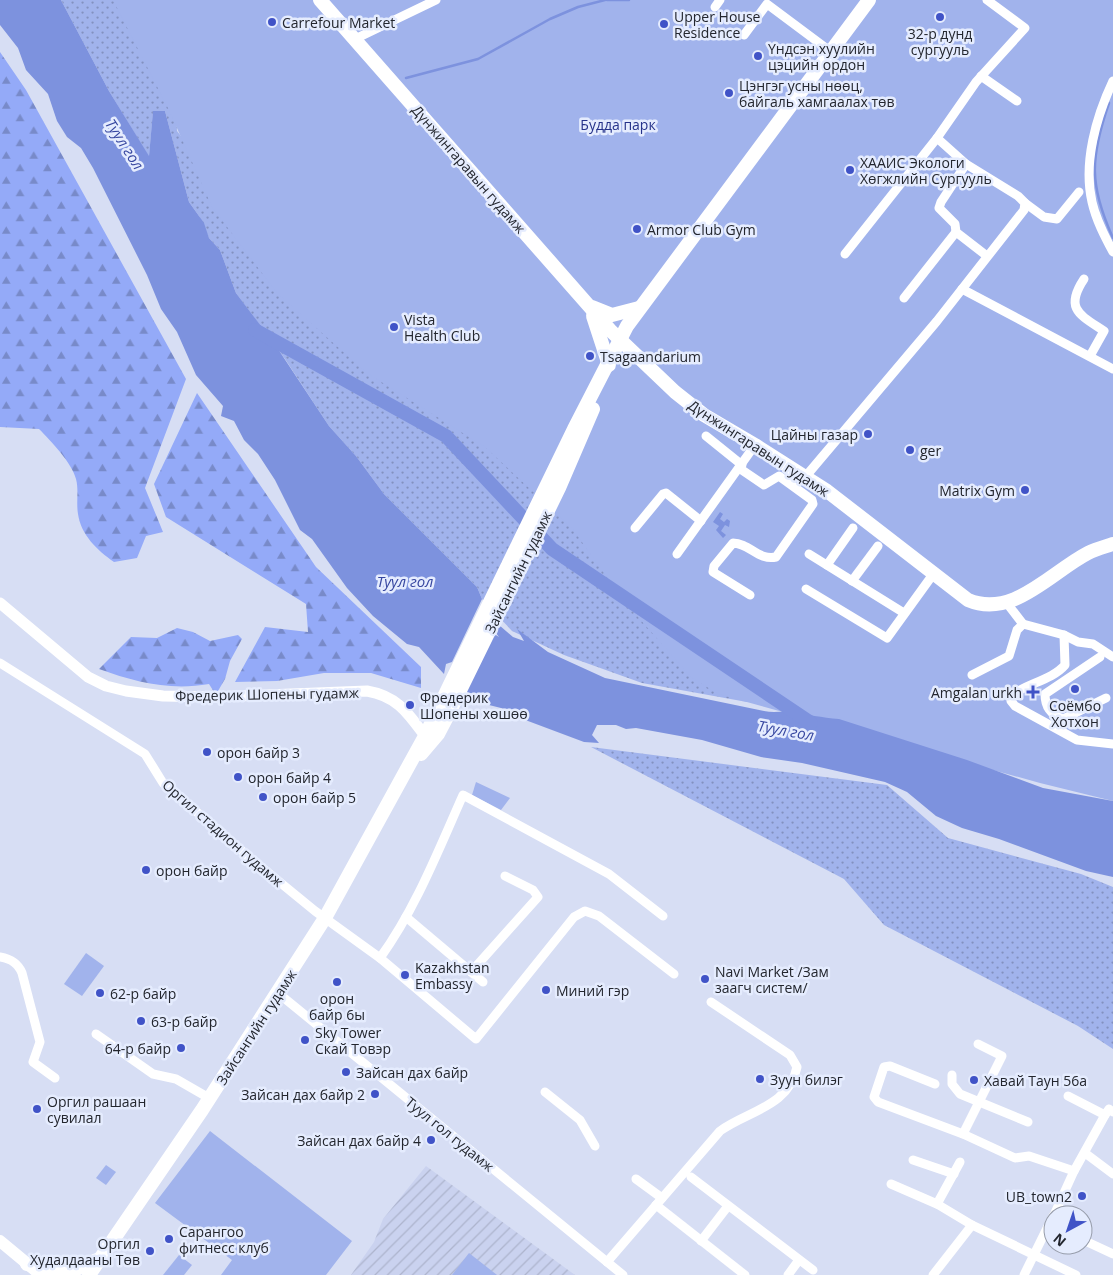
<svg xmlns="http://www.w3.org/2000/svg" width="1113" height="1275" font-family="'Open Sans',sans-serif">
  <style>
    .industrial { fill: url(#industrial-furrows) }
    .grass { fill: url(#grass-dots) }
    .forest { fill: url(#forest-firs) }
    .park { fill: #a1b3ec }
    .water { fill: #7d92de }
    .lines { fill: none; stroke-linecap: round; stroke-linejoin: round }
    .stream { stroke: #7d92de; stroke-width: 2.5 }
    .river { stroke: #7d92de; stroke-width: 14 }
    .minor { stroke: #fff; stroke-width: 9 }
    .tertiary { stroke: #fff; stroke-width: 11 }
    .secondary { stroke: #fff; stroke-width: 12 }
    .primary { stroke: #fff; stroke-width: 14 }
    .poi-dot { fill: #4053c7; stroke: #e5ecfe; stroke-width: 2 }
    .labels { text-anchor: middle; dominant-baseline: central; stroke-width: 5; stroke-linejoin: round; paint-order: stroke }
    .poi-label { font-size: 14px; fill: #23262e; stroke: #e5ecfe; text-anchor: start }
    .park-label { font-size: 14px; fill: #25328a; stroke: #e5ecfe }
    .street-label { font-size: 14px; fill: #23262e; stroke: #e5ecfe }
    .water-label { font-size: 15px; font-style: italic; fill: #3646a0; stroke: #e5ecfe }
  </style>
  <defs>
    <pattern id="industrial-furrows" width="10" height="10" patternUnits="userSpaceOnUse" patternTransform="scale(1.25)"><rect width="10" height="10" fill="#cad2ef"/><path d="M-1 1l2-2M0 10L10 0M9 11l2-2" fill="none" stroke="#adb4cd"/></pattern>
    <pattern id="grass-dots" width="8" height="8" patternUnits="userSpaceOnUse" patternTransform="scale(1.25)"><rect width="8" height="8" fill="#a1b3ec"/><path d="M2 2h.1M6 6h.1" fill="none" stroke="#8391c0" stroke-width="1.8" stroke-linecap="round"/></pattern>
    <pattern id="forest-firs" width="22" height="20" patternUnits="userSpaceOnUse" patternTransform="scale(1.25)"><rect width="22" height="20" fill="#94aaf8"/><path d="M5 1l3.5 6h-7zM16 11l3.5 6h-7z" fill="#788ac9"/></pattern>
  </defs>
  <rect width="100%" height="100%" fill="#d7def4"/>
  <path class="industrial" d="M426,1166L575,1275H351L374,1242L383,1219Z"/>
  <g class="grass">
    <path d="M61,0H213L174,79L177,131L199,159L438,381L785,692L747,702L642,683L564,655L512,631L482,599L477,587L384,494L356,456L329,426L285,359L236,293L220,250L209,238L199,216L189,202L165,111L153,112L149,157L109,91Z"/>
    <path d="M591,747L887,785L948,838L1081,874L1113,887V1049L1078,1026L884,925L844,879Z"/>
  </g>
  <g class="forest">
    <path d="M0,52L26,90L186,379L145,488L163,532L146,536L137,558L114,562C97,550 81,535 78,514C76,502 79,490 76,479C72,463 51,441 39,429L0,427Z"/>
    <path d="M197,393L316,567L421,667V688L371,673H324L277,681L235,682L265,627L308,632L306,604L166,517L154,484Z"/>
    <path d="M177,628L193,632L210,641L238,635L242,639L230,661L225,679L218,691L214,692L209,684C170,691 135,682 99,669L131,637L157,638Z"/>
  </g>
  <g class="park">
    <path d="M113,0H1113V801L1040,783L718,694L691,677L623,600L572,528L485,447L367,373L277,293L212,207L169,110Z"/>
    <path d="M476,782L510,798L501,810L472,795Z"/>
    <path d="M86,953L104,966L82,996L64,984Z"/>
    <path d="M210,1131L352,1241L326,1275H221L232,1260L155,1203Z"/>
    <path d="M106,1165L116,1172L106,1185L96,1178Z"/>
    <path d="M469,1253L497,1275H452Z"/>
    <path d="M179,1255L192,1265L184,1275H163Z"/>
  </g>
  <g class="water">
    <path d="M0,0H61L109,91L149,156L153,111H165L189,202L204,223L209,238L220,250L236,293L276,346L329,426L356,456L384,494L477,587L482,599L452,662L446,664L444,674L419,647L407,644L373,616L347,588L312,539L300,530L275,480L258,454L244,440L234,421L221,416L223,406L196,375L177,332L161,309L147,275L93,168L81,148L67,137L57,121L48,94L26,70L18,48L0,25Z"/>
    <path d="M720,512L723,514L720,519L724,522L727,519L730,521L729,527L725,525L721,531L726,535L723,538L716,530L719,526L713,522Z"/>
    <path d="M490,625H499L513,637L524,641L517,629L548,652L605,678L764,711C773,713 782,711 791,712C807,714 822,718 839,719L967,760L1043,788L1113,801V877L1086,871L999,839L962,828L936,816L907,792L885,782L802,763L761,757L702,740L636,728L626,729L616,725H597L592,735L599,743L584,742L520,718L509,710L489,705L459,687L488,630L499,637Z"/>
  </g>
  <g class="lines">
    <g class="stream">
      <path d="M607,0H629"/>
      <path d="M406,78L478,59L550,19L578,7L605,0"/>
      <path d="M1109,103C1090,158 1089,185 1113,238"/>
    </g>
    <path class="river" d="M255,330L446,436L552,549L811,723"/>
    <g class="minor">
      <path d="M715,7L720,0"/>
      <path d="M744,35L767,4L830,51"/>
      <path d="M355,39L436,0"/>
      <path d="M981,76L1017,101"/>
      <path d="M1113,81C1096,117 1083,163 1092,202C1096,220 1105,237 1113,252"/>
      <path d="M937,138L976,82L1025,28L987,0"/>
      <path d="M966,164L941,202L939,208L955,224L956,232L987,256"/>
      <path d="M1025,203L1044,217L1057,219L1079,192"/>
      <path d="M1084,279C1064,309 1080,315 1104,331L1090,356"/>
      <path d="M962,289L1113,369"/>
      <path d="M904,298L956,232"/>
      <path d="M706,436L742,465"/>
      <path d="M739,468L764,485L779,476L812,500L813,504L776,557C759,561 749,543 733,543L714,566L713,572L750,595"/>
      <path d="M806,476L937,321L1024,210L1025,203L1018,196L966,164L937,138L845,254"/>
      <path d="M635,528L663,494L666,493L701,521"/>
      <path d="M677,554L755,445"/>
      <path d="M809,554L904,613"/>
      <path d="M827,565L853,528"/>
      <path d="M852,581L878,546"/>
      <path d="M806,589L887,638L934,573"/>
      <path d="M1006,602L1023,624L1064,635L1078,642L1093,644L1113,657"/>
      <path d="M1064,635L1065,665C1053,679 1030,683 1013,694L1011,701L1015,706L1077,740L1113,744"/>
      <path d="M1100,657L1045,694C1045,707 1051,715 1063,719L1106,698"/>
      <path d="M0,663L145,754L163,783L249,857L315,911L380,958L476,1039L574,917L585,911L599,916L674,974"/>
      <path d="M972,675L1009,656L1017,630L1023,624"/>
      <path d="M406,917L483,982"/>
      <path d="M0,957C11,959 18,963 22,973L40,1042L33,1062L55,1078"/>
      <path d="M380,958C416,908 438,851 463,795L609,874L663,916"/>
      <path d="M471,972L538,897L533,890L505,876"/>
      <path d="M278,993L623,1275"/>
      <path d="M96,1034L153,1074L176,1079L209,1098"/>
      <path d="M952,1075V1084L960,1094L1028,1122"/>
      <path d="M935,1084L890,1066L884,1067L874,1097L878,1102L963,1134L1015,1158L1029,1156L1074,1171"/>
      <path d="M545,1092L580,1120L595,1146"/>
      <path d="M1068,1096L1105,1115"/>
      <path d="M963,1134L1002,1056L978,1044"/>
      <path d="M1085,1153L1113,1174"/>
      <path d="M913,1160L954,1174"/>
      <path d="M960,1162L937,1204L972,1225L1076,1275"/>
      <path d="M691,1177L813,1270"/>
      <path d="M636,1179L662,1198"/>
      <path d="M891,1184L937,1204"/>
      <path d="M656,1205L745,1275"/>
      <path d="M1054,1215L1074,1171L1105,1115L1109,1109L1113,1112"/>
      <path d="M1083,1240L1113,1254"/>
      <path d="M701,1241L728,1206"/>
      <path d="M607,1262L720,1131C747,1111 789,1107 797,1067L790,1055L711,1002"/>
      <path d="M788,1275L799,1260"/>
      <path d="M933,1275L972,1225"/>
      <path d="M1024,1275L1053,1216"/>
    </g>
    <path class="tertiary" d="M0,603L88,677L106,686L126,691L163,696L213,697L367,691C397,696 408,713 425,736"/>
    <path class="secondary" d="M0,1241L41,1275"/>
    <g class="primary">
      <path d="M320,0L611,331L675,392L704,415L755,445L827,491L968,600C1013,619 1051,572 1088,553C1096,549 1104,547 1113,544"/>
      <path d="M592,307L612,315L639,308"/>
      <path d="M593,316L609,365"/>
      <path d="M421,754L438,734L449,713L559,488L593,409"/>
      <path d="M27,1264L65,1274L97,1260"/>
      <path d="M89,1275L202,1110L325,918L425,736L574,429L627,326L869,0"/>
    </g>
  </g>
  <g class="poi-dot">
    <circle cx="940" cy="17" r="5"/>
    <circle cx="272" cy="22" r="5"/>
    <circle cx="664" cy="24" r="5"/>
    <circle cx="758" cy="56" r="5"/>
    <circle cx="729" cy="93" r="5"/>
    <circle cx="850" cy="170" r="5"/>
    <circle cx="637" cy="229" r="5"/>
    <circle cx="394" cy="327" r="5"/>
    <circle cx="590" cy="356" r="5"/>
    <circle cx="868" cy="434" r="5"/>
    <circle cx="910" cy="450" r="5"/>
    <circle cx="1025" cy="490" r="5"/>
    <circle cx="1075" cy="689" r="5"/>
    <path d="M1030.5 684.5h5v5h5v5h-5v5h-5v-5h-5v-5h5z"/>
    <circle cx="410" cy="705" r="5"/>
    <circle cx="207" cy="752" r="5"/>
    <circle cx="238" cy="777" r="5"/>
    <circle cx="263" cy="797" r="5"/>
    <circle cx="146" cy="870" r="5"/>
    <circle cx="405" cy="975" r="5"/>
    <circle cx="705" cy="979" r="5"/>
    <circle cx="337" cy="982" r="5"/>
    <circle cx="546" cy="990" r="5"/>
    <circle cx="100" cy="993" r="5"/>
    <circle cx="141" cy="1021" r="5"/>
    <circle cx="305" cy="1040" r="5"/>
    <circle cx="181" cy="1048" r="5"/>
    <circle cx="346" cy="1072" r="5"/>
    <circle cx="760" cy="1079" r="5"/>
    <circle cx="974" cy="1080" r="5"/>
    <circle cx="375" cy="1094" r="5"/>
    <circle cx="37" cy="1109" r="5"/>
    <circle cx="431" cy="1140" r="5"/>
    <circle cx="1082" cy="1196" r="5"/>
    <circle cx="169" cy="1239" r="5"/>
    <circle cx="150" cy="1251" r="5"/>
  </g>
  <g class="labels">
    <g class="poi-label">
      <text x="674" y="16">Upper House<tspan x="674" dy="16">Residence</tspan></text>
      <text x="282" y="22">Carrefour Market</text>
      <text x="940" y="33" text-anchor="middle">32-р дунд<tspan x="940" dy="16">сургууль</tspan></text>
      <text x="768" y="48">Үндсэн хуулийн<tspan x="768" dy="16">цэцийн ордон</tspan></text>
      <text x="739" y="85">Цэнгэг усны нөөц,<tspan x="739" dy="16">байгаль хамгаалах төв</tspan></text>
      <text x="860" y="162">ХААИС Экологи<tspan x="860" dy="16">Хөгжлийн Сургууль</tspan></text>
      <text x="647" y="229">Armor Club Gym</text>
      <text x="404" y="319">Vista<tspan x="404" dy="16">Health Club</tspan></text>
      <text x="600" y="356">Tsagaandarium</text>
      <text x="858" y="434" text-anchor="end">Цайны газар</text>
      <text x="920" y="450">ger</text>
      <text x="1015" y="490" text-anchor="end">Matrix Gym</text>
      <text x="1022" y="692" text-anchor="end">Amgalan urkh</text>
      <text x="420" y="697">Фредерик<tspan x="420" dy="16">Шопены хөшөө</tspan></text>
      <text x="1075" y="705" text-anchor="middle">Соёмбо<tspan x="1075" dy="16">Хотхон</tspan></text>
      <text x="217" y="752">орон байр 3</text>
      <text x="248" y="777">орон байр 4</text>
      <text x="273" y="797">орон байр 5</text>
      <text x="156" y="870">орон байр</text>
      <text x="415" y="967">Kazakhstan<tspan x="415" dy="16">Embassy</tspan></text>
      <text x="715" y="971">Navi Market /Зам<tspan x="715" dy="16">заагч систем/</tspan></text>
      <text x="556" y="990">Миний гэр</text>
      <text x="110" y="993">62-р байр</text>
      <text x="337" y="998" text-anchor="middle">орон<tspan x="337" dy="16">байр 6ы</tspan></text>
      <text x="151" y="1021">63-р байр</text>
      <text x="315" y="1032">Sky Tower<tspan x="315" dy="16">Скай Товэр</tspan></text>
      <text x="171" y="1048" text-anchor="end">64-р байр</text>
      <text x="356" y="1072">Зайсан дах байр</text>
      <text x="770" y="1079">Зуун билэг</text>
      <text x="984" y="1080">Хавай Таун 56а</text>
      <text x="365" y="1094" text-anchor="end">Зайсан дах байр 2</text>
      <text x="47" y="1101">Оргил рашаан<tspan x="47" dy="16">сувилал</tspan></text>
      <text x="421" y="1140" text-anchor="end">Зайсан дах байр 4</text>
      <text x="1072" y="1196" text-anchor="end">UB_town2</text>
      <text x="179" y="1231">Сарангоо<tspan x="179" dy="16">фитнесс клуб</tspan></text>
      <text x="140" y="1243" text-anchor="end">Оргил<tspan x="140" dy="16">Худалдааны Төв</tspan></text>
    </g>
    <g class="park-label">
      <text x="618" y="124">Будда парк</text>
    </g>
    <g class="street-label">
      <text transform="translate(469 169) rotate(49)">Дүнжингаравын гудамж</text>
      <text transform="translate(759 448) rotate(33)">Дүнжингаравын гудамж</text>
      <text transform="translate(518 572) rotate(-64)">Зайсангийн гудамж</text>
      <text transform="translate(267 694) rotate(-1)">Фредерик Шопены гудамж</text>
      <text transform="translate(223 833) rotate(41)">Оргил стадион гудамж</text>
      <text transform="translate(256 1027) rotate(-57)">Зайсангийн гудамж</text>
      <text transform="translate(450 1134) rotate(39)">Туул гол гудамж</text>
    </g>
    <g class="water-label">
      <text transform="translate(125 144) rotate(57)">Туул гол</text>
      <text x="405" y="581">Туул гол</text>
      <text transform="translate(786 730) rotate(10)">Туул гол</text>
    </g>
  </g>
  <g transform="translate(1068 1230) rotate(220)"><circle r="24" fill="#e5ecfe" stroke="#979dab"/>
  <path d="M0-4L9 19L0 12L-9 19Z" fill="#4053c7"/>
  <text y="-8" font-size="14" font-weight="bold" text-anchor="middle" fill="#23262e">N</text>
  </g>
</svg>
